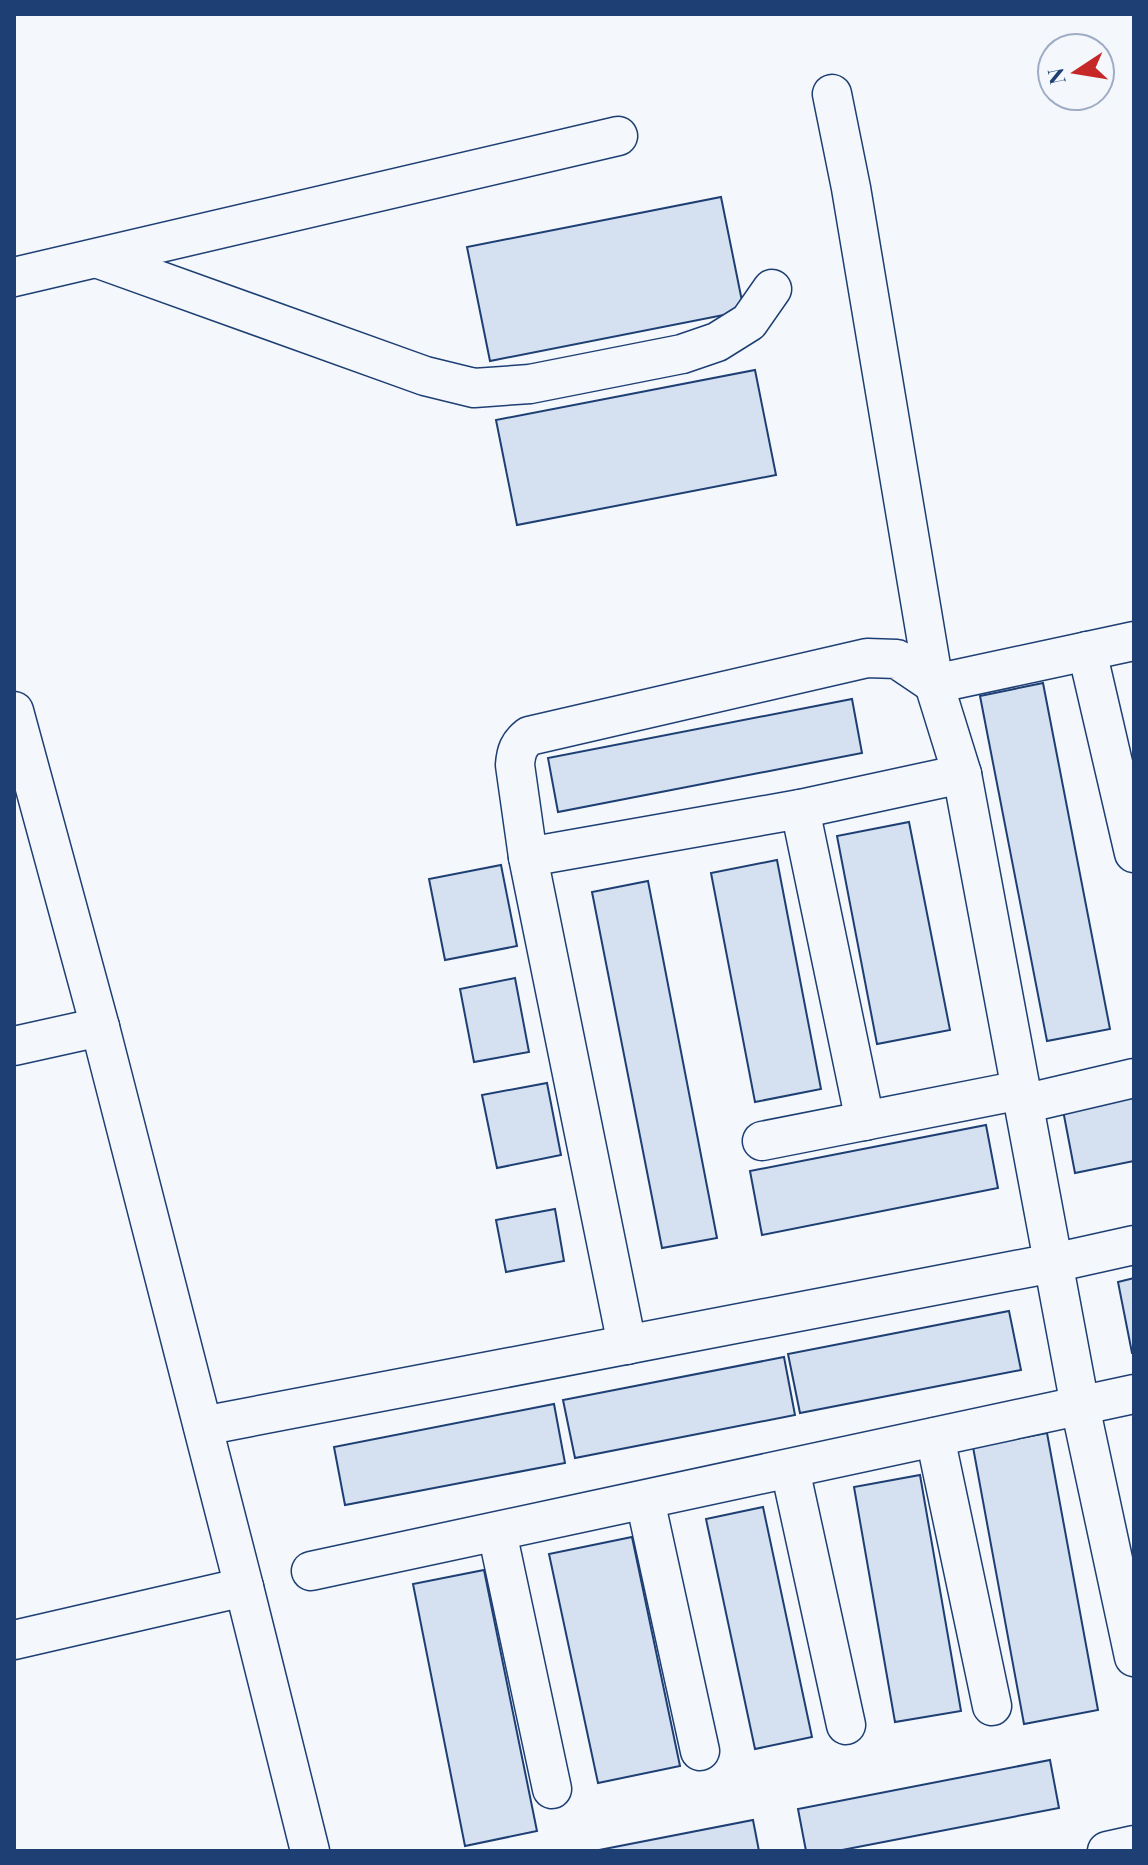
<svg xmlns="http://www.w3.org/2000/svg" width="1148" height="1865" font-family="'Playfair Display',serif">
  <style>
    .building { fill: #d5e0f0; stroke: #1d3f73; stroke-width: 2 }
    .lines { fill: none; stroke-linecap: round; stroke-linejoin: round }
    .minor-casing { stroke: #1d3f73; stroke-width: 41 }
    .minor { stroke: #f4f7fb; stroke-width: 38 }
  </style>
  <rect width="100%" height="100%" fill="#f4f7fb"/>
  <g class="building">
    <path d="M721,197L744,311L490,361L467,247Z"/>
    <path d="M755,370L776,475L517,525L496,420Z"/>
    <path d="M1043,683L1110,1029L1047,1041L980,696Z"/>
    <path d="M852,699L862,753L558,812L548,758Z"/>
    <path d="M909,822L950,1030L877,1044L837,836Z"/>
    <path d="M777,860L821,1089L755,1102L711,873Z"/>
    <path d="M501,865L517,946L445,960L429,879Z"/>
    <path d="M648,881L717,1238L662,1248L592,892Z"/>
    <path d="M515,978L529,1052L474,1062L460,989Z"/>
    <path d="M547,1083L561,1155L497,1168L482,1095Z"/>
    <path d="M1134,1091V1161L1075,1173L1062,1105Z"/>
    <path d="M986,1125L998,1188L762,1235L750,1171Z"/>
    <path d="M555,1209L564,1261L506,1272L496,1220Z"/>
    <path d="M1134,1278V1353H1132L1118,1282Z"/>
    <path d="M1009,1311L1021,1370L800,1413L788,1354Z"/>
    <path d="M784,1357L795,1415L575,1458L563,1400Z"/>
    <path d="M554,1404L565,1463L345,1505L334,1447Z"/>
    <path d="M1047,1433L1098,1710L1024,1724L973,1447Z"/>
    <path d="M920,1475L961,1711L895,1722L854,1487Z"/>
    <path d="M763,1507L812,1737L755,1749L706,1519Z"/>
    <path d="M632,1537L680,1766L598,1783L549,1554Z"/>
    <path d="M484,1570L537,1831L465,1846L413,1584Z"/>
    <path d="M1050,1760L1059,1808L837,1851H806L798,1809Z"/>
    <path d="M753,1820L759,1851H594Z"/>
  </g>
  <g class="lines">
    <g class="minor-casing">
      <g id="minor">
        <path d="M832,94L851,188L934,684L962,774L1080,1406L1134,1657"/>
        <path d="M99,259L425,376L474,388L530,384L682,354L717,342L749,322L772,289"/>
        <path d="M14,277L618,136"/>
        <path d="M1087,651L1134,853"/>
        <path d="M14,711L100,1027L14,1046"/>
        <path d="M800,809L865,1121"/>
        <path d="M528,857L515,765C516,751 519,744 529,736L867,658L897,659L934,684L1134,641"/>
        <path d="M1023,1104L1134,1078"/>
        <path d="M762,1141L1021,1090"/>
        <path d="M627,1345L528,857L800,809L962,774"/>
        <path d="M203,1426L1053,1263L1134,1245"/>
        <path d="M935,1437L992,1706"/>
        <path d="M790,1469L846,1725"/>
        <path d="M645,1500L700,1751"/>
        <path d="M497,1532L552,1789"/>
        <path d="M311,1571L1134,1394"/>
        <path d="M244,1587L310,1851"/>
        <path d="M14,1640L244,1587L100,1027"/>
        <path d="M1107,1851L1134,1845"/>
      </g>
    </g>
    <use href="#minor" class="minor"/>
  </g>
  <rect width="1148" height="1865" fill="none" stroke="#1d3f73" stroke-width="32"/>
  <g transform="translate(1076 72) rotate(258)"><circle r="38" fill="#f4f7fb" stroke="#9eadc5" stroke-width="2"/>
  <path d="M0-6L14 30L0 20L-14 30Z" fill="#c62828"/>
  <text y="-12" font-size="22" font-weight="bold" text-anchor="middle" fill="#1d3f73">N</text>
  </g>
</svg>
